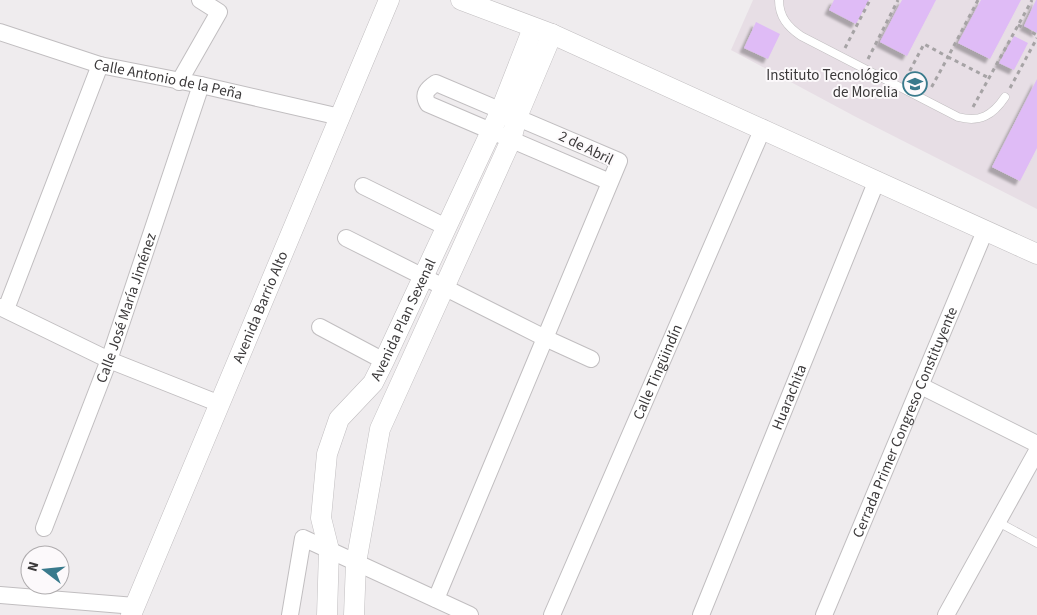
<svg xmlns="http://www.w3.org/2000/svg" width="1037" height="615" font-family="'Source Sans 3',sans-serif">
  <style>
    .built { fill: #e7dee5 }
    .building { fill: #dfbbf6; filter: url(#shadow) }
    .lines { fill: none; stroke-linecap: round; stroke-linejoin: round }
    .service-casing { stroke: #c1bec0; stroke-width: 9 }
    .minor-casing { stroke: #c1bec0; stroke-width: 18 }
    .tertiary-casing { stroke: #c1bec0; stroke-width: 21 }
    .path { stroke: #a6a3a5; stroke-width: 3; stroke-dasharray: 4 4; stroke-linecap: butt }
    .service { stroke: #fff; stroke-width: 8 }
    .minor { stroke: #fff; stroke-width: 16 }
    .tertiary { stroke: #fff; stroke-width: 20 }
    .labels { text-anchor: middle; dominant-baseline: central; stroke-width: 4; stroke-linejoin: round; paint-order: stroke }
    .poi-label { font-size: 15px; fill: #3b393a; stroke: #fcf9fb; text-anchor: end }
    .street-label { font-size: 15px; fill: #3b393a; stroke: #fcf9fb }
  </style>
  <defs>
    <filter id="shadow"><feDropShadow dx="-4.5" dy="4.5" stdDeviation="1" flood-color="#0004"/></filter>
  </defs>
  <rect width="100%" height="100%" fill="#efecee"/>
  <path class="built" d="M753,0H1037V209L856,117L731,50Z"/>
  <g class="building">
    <path d="M834,0H869L856,24L829,10Z"/>
    <path d="M902,0H936L907,56L880,42Z"/>
    <path d="M981,0H1021L990,59L958,43Z"/>
    <path d="M1036,0H1037V33L1024,26Z"/>
    <path d="M756,22L780,34L768,59L744,48Z"/>
    <path d="M1014,36L1028,43L1014,70L999,63Z"/>
    <path d="M1037,79V148L1020,181L992,167Z"/>
  </g>
  <g class="lines">
    <g class="service-casing">
      <g id="service">
        <path d="M779,0C779,17 788,27 801,36L958,117C980,123 993,115 1005,97"/>
        <path d="M998,522L1037,543"/>
      </g>
    </g>
    <g class="minor-casing">
      <g id="minor">
        <path id="s1" d="M0,32L100,65L201,85L340,117"/>
        <path d="M179,82L219,12L200,0"/>
        <path d="M363,186L446,227"/>
        <path d="M346,238L545,338L591,359"/>
        <path d="M0,307L109,360L220,404"/>
        <path d="M6,309L100,65"/>
        <path d="M320,327L384,361"/>
        <path d="M921,386L1037,444"/>
        <path id="s2" d="M44,528L109,360L201,85"/>
        <path d="M0,595L135,606"/>
        <path d="M436,599L619,161L436,83C427,89 422,94 428,104L610,182"/>
        <path d="M290,615L303,538L470,615"/>
        <path id="s3" d="M552,615L763,128"/>
        <path id="s4" d="M701,615L877,180"/>
        <path id="s5" d="M824,615L985,231"/>
        <path d="M946,615L1037,451"/>
      </g>
    </g>
    <g class="tertiary-casing">
      <g id="tertiary">
        <path d="M461,0L552,34L1037,254"/>
        <path id="s6" d="M131,615L389,0"/>
        <path id="s7" d="M327,615L329,550L321,518L327,454L339,419L373,383L384,361L501,110L533,28"/>
        <path d="M354,615L356,563L380,429L511,140L517,117L552,34"/>
      </g>
    </g>
    <g class="path">
      <path d="M978,0L948,57L989,78"/>
      <path d="M1018,25L1037,35"/>
      <path d="M845,48L870,0"/>
      <path d="M868,59L898,0"/>
      <path d="M906,78L924,44L948,57L930,90"/>
      <path d="M1010,88L1037,38"/>
      <path d="M973,107L1032,0"/>
    </g>
    <use href="#service" class="service"/>
    <use href="#minor" class="minor"/>
    <use href="#tertiary" class="tertiary"/>
  </g>
  <defs>
    <g id="university-ring" transform="scale(1.25)"><circle r="9.5" fill="#fcf9fb" stroke="#397a8c" stroke-width="1.5"/><path d="M0-5L7-2L0 1L-7-2ZM-4 1L0 2.5L4 1V4Q0 6-4 4Z" fill="#397a8c"/></g>
  </defs>
  <g fill-rule="evenodd">
    <use href="#university-ring" x="915" y="84"/>
  </g>
  <g class="labels">
    <g class="poi-label">
      <text x="898" y="75">Instituto Tecnológico<tspan x="898" dy="17">de Morelia</tspan></text>
    </g>
    <g class="street-label">
      <text stroke="none"><textPath href="#s1" startOffset="175">Calle Antonio de la Peña</textPath></text>
      <text transform="translate(586 148) rotate(26)">2 de Abril</text>
      <text stroke="none"><textPath href="#s2" startOffset="235">Calle José María Jiménez</textPath></text>
      <text stroke="none"><textPath href="#s6" startOffset="334">Avenida Barrio Alto</textPath></text>
      <text stroke="none"><textPath href="#s7" startOffset="319">Avenida Plan Sexenal</textPath></text>
      <text stroke="none"><textPath href="#s3" startOffset="265">Calle Tingüindín</textPath></text>
      <text stroke="none"><textPath href="#s4" startOffset="235">Huarachita</textPath></text>
      <text stroke="none"><textPath href="#s5" startOffset="209">Cerrada Primer Congreso Constituyente</textPath></text>
    </g>
  </g>
  <g transform="translate(45 570) rotate(286)"><circle r="24" fill="#fcf9fb" stroke="#afacae"/>
  <path d="M0-4L9 19L0 12L-9 19Z" fill="#397a8c"/>
  <text y="-8" font-size="14" font-weight="bold" text-anchor="middle" fill="#3b393a">N</text>
  </g>
</svg>
